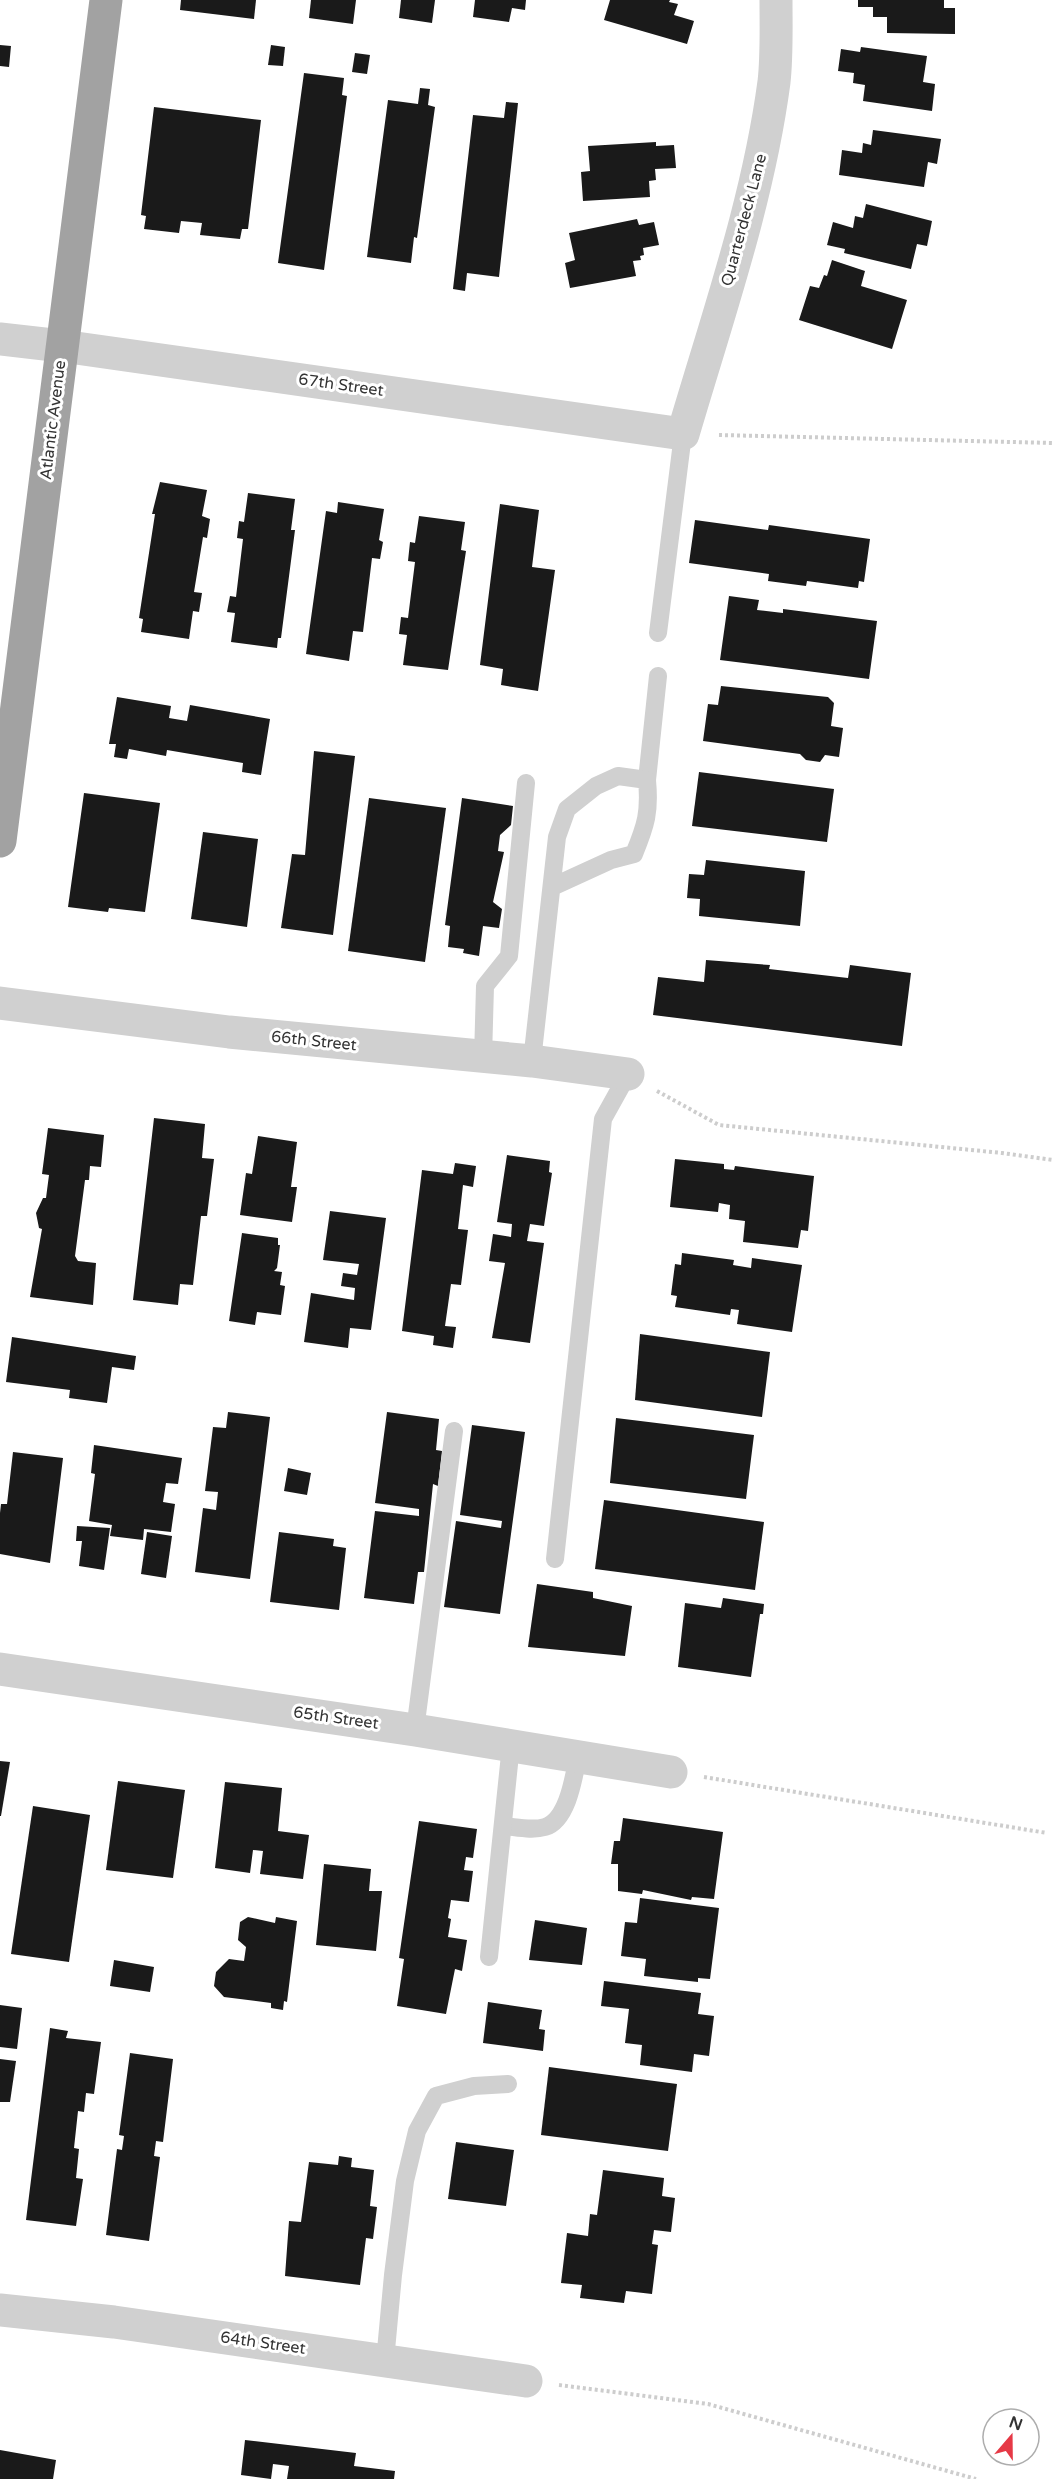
<svg xmlns="http://www.w3.org/2000/svg" width="1053" height="2479" font-family="'Varela Round',sans-serif">
  <style>
    .building { fill: #1a1a1a }
    .lines { fill: none; stroke-linecap: round; stroke-linejoin: round }
    .path { stroke: #cdcdcd; stroke-width: 4; stroke-dasharray: 3 3; stroke-linecap: butt }
    .service { stroke: #d0d0d0; stroke-width: 18 }
    .minor { stroke: #d0d0d0; stroke-width: 33 }
    .trunk { stroke: #a2a2a2; stroke-width: 33 }
    .labels { text-anchor: middle; dominant-baseline: central; stroke-width: 6; stroke-linejoin: round; paint-order: stroke }
    .street-label { font-size: 16px; fill: #333; stroke: #fff }
  </style>
  <rect width="100%" height="100%" fill="#fff"/>
  <g class="building">
    <path d="M181,0H256L254,19L180,10Z"/>
    <path d="M311,0H356L353,24L309,18Z"/>
    <path d="M401,0H435L432,23L399,18Z"/>
    <path d="M475,0H526L525,10L512,8L509,22L473,17Z"/>
    <path d="M610,0H670L669,2L678,4L674,15L694,21L687,44L604,20Z"/>
    <path d="M858,0H944V8H955V34L887,33V17H873V7H858Z"/>
    <path d="M0,45L11,46L9,67L0,66Z"/>
    <path d="M271,45L285,47L283,66L268,65Z"/>
    <path d="M861,47L927,56L923,82L935,84L932,111L863,101L865,85L853,83L854,73L838,71L841,49L860,52Z"/>
    <path d="M355,53L370,55L367,74L352,72Z"/>
    <path d="M304,73L344,78L342,95L347,96L324,270L278,263Z"/>
    <path d="M420,88L430,89L428,105L435,107L417,238L414,237L411,263L367,257L388,100L418,104Z"/>
    <path d="M506,102L518,103L499,277L467,273L465,291L453,289L473,115L504,118Z"/>
    <path d="M154,107L261,120L248,229H242L240,239L200,235L202,223L181,221L179,233L144,229L146,216L141,215Z"/>
    <path d="M873,130L941,139L937,164L928,162L924,187L839,175L842,150L862,153L863,143L871,145Z"/>
    <path d="M656,142V146L674,145L676,168L655,169L656,180L649,181L650,197L583,201L581,172L590,171L588,146Z"/>
    <path d="M866,204L932,221L927,246L917,244L911,269L844,253L845,249L827,245L833,222L853,228L855,216L863,218Z"/>
    <path d="M637,219L639,225L654,222L659,245L643,248L644,255L640,256L641,260L633,261L636,276L570,288L565,263L575,260L569,233Z"/>
    <path d="M832,260L865,271L861,286L907,300L892,349L799,320L810,286L819,288L824,275L827,276Z"/>
    <path d="M160,482L207,490L202,516L210,519L207,538L203,537L194,592L202,593L199,612L193,611L189,639L141,632L143,619L139,618L155,514H152Z"/>
    <path d="M248,493L295,499L291,530H295L281,638H278L277,648L231,642L235,613L227,612L230,596L236,597L243,539L237,538L239,521L244,522Z"/>
    <path d="M338,502L384,509L379,540L383,542L380,559L372,558L363,632L353,631L349,661L306,654L326,511L337,513Z"/>
    <path d="M500,504L539,510L532,567L555,570L538,691L501,685L503,669L480,665Z"/>
    <path d="M419,516L465,522L461,550L466,551L448,670L403,665L407,635L399,634L401,617L408,618L415,562L408,561L410,542L415,543Z"/>
    <path d="M695,520L768,530L769,525L870,539L864,582L859,581L858,588L807,581L806,586L768,581L769,574L689,563Z"/>
    <path d="M729,596L759,600L757,610L783,613V609L877,621L869,679L720,660Z"/>
    <path d="M721,686L828,697L834,703L831,726L843,728L839,757L825,755L820,762L806,760L800,754L703,741L708,704L718,705Z"/>
    <path d="M117,697L171,706L169,718L187,721L190,705L270,719L261,775L242,772L243,763L167,750L166,756L129,749L127,759L114,757L116,744H109Z"/>
    <path d="M314,751L355,756L333,935L281,928L292,854L305,855Z"/>
    <path d="M699,772L834,789L827,842L692,826Z"/>
    <path d="M84,793L160,803L145,912L109,908L108,912L68,907Z"/>
    <path d="M369,798L446,808L425,962L348,951Z"/>
    <path d="M462,798L513,806L511,825L500,835L498,851L504,852L493,902L502,909L499,928L483,926L479,956L463,953L464,949L448,947L450,926L445,925Z"/>
    <path d="M203,832L258,839L247,927L191,919Z"/>
    <path d="M706,860L805,871L800,926L699,916L700,899L687,898L689,874L704,875Z"/>
    <path d="M706,960L770,965L769,969L848,978L850,965L911,973L902,1046L653,1015L658,977L704,982Z"/>
    <path d="M154,1118L205,1124L202,1158L214,1159L207,1216H201L193,1285L180,1284L178,1305L133,1300Z"/>
    <path d="M48,1128L104,1135L101,1167L90,1166L89,1180H85L75,1256L78,1261L96,1263L93,1305L30,1297L42,1229L39,1228L36,1213L43,1198H46L49,1175L42,1174Z"/>
    <path d="M258,1136L297,1142L291,1187H297L292,1222L240,1215L246,1173L252,1174Z"/>
    <path d="M507,1155L550,1161L549,1172L552,1173L544,1226L530,1224L527,1241L544,1243L530,1343L492,1338L505,1263L489,1261L493,1234L511,1237L512,1224L497,1222Z"/>
    <path d="M675,1159L724,1164V1169L734,1170L735,1166L814,1176L808,1231L801,1230L798,1248L743,1242L745,1221L729,1219L730,1205L719,1203L718,1212L670,1207Z"/>
    <path d="M455,1163L476,1166L473,1187L463,1185L458,1229L468,1230L461,1285L451,1284L445,1326L456,1327L453,1348L433,1345L434,1336L402,1331L422,1170L453,1174Z"/>
    <path d="M330,1211L386,1218L371,1330L350,1328L348,1348L304,1342L311,1293L354,1300L355,1288L341,1286L343,1273L357,1275L359,1264L323,1260Z"/>
    <path d="M242,1233L278,1238V1245H280L277,1268L274,1271L282,1272L280,1285L285,1286L281,1315L257,1312L255,1325L229,1321Z"/>
    <path d="M682,1253L734,1260L733,1265L751,1268L752,1258L802,1265L792,1332L737,1324L739,1310L731,1309L730,1315L675,1307L677,1296L671,1295L675,1264L681,1265Z"/>
    <path d="M640,1334L770,1352L762,1417L635,1400Z"/>
    <path d="M12,1337L136,1356L134,1370L112,1367L107,1403L69,1398L70,1390L6,1382Z"/>
    <path d="M228,1412L270,1417L250,1579L195,1572L203,1508L216,1510L218,1492L205,1491L213,1427L226,1428Z"/>
    <path d="M387,1412L439,1419L436,1450L442,1451L438,1486L433,1484L424,1572H418L414,1604L364,1598L375,1511L419,1516V1509L375,1503Z"/>
    <path d="M616,1418L754,1435L746,1499L610,1483Z"/>
    <path d="M472,1425L525,1432L500,1614L444,1607L456,1521L501,1528L502,1521L460,1515Z"/>
    <path d="M94,1445L182,1458L178,1484L166,1483L163,1502L175,1504L171,1532L144,1529L143,1540L110,1536L112,1525L89,1521L95,1474L91,1473Z"/>
    <path d="M13,1452L63,1458L50,1563L0,1554V1513L1,1504H7Z"/>
    <path d="M288,1468L311,1473L307,1495L284,1491Z"/>
    <path d="M604,1500L764,1522L755,1590L595,1569Z"/>
    <path d="M77,1526L110,1528L104,1570L79,1566L82,1541H76Z"/>
    <path d="M147,1532L172,1536L166,1578L141,1574Z"/>
    <path d="M279,1532L334,1539L333,1546L346,1548L339,1610L270,1602Z"/>
    <path d="M537,1584L593,1592V1598L632,1606L625,1656L528,1647Z"/>
    <path d="M723,1598L764,1604L763,1614H760L751,1677L678,1667L685,1603L721,1608Z"/>
    <path d="M0,1761L10,1762L1,1816H0Z"/>
    <path d="M118,1781L185,1790L173,1878L106,1870Z"/>
    <path d="M225,1782L282,1788L278,1831L309,1835L303,1879L260,1874L263,1851L253,1850L250,1873L215,1868Z"/>
    <path d="M33,1806L90,1815L69,1962L11,1954Z"/>
    <path d="M623,1818L723,1832L714,1899L692,1897L691,1900L643,1890L642,1894L618,1891V1864H611L614,1841H620Z"/>
    <path d="M419,1821L477,1829L473,1858L466,1857L464,1870L473,1871L469,1902L451,1900L448,1918L451,1919L448,1937L467,1940L462,1971L455,1969L446,2014L397,2006L404,1959L399,1958Z"/>
    <path d="M324,1864L371,1869L369,1891H382L376,1951L316,1945Z"/>
    <path d="M640,1898L719,1908L710,1979L698,1978V1982L644,1976L646,1959L621,1956L625,1922L637,1923Z"/>
    <path d="M248,1917L275,1923L276,1917L297,1921L287,2002L284,2001L283,2010L271,2008V2003L224,1997L214,1986L216,1972L229,1959L244,1961L246,1947L238,1940L240,1922Z"/>
    <path d="M535,1920L587,1928L582,1965L529,1960Z"/>
    <path d="M114,1960L154,1967L150,1992L110,1986Z"/>
    <path d="M604,1981L701,1993L698,2014L714,2016L709,2056L694,2054L692,2072L640,2065L642,2045L625,2043L629,2009L601,2006Z"/>
    <path d="M488,2002L542,2010L539,2029L545,2030L543,2051L483,2043Z"/>
    <path d="M0,2005L22,2008L17,2049L0,2047Z"/>
    <path d="M50,2028L68,2031L66,2038L101,2042L94,2094L86,2093L84,2112L78,2111L74,2148L79,2149L76,2178L83,2179L76,2226L26,2220Z"/>
    <path d="M130,2053L173,2059L163,2142L156,2141L154,2156L160,2157L149,2241L106,2235L117,2149L122,2150L124,2136L119,2135Z"/>
    <path d="M0,2059L16,2061L10,2102H0Z"/>
    <path d="M549,2067L677,2084L668,2151L541,2135Z"/>
    <path d="M456,2142L514,2150L506,2206L448,2199Z"/>
    <path d="M339,2156L352,2158L351,2167L374,2170L370,2206L377,2207L373,2239L366,2238L360,2285L285,2276L289,2221L301,2222L309,2162L338,2165Z"/>
    <path d="M603,2170L664,2178L662,2196L675,2198L671,2232L654,2230L652,2244L658,2245L652,2294L626,2291L624,2303L580,2298L582,2285L561,2283L567,2233L588,2236L590,2214L597,2215Z"/>
    <path d="M245,2440L356,2453L354,2466L395,2471L394,2479H287L289,2466L273,2464L271,2479L241,2475Z"/>
    <path d="M0,2450L56,2460L53,2479H0Z"/>
  </g>
  <g class="lines">
    <g class="path">
      <path d="M719,435L1053,443"/>
      <path d="M657,1091L719,1125L1002,1153L1053,1160"/>
      <path d="M704,1777L1047,1833"/>
      <path d="M559,2385L708,2404L976,2479"/>
    </g>
    <g class="service">
      <path d="M658,633L683,434"/>
      <path d="M647,780L658,676"/>
      <path d="M483,1058L485,986L509,956L526,783"/>
      <path d="M532,1061L557,837L567,809L596,786L618,776L647,780C650,812 646,825 634,854L611,860L552,887"/>
      <path d="M555,1559L603,1119L628,1074"/>
      <path d="M415,1730L454,1431"/>
      <path d="M503,1826C516,1827 532,1831 545,1827C568,1820 574,1776 578,1756"/>
      <path d="M489,1957L511,1745"/>
      <path d="M385,2361L393,2275L405,2181L417,2131L436,2096L474,2086L508,2084"/>
    </g>
    <g class="minor">
      <path d="M0,339L62,346L683,434C717,318 758,202 774,82C777,55 776,27 776,0"/>
      <path d="M0,1003L229,1032L532,1061L628,1074"/>
      <path d="M0,1669L415,1730L671,1772"/>
      <path d="M0,2310L114,2322L526,2381"/>
    </g>
    <path class="trunk" d="M0,841L106,0"/>
  </g>
  <g class="labels">
    <g class="street-label">
      <text transform="translate(744 220) rotate(-75)">Quarterdeck Lane</text>
      <text transform="translate(341 385) rotate(8)">67th Street</text>
      <text transform="translate(53 420) rotate(-83)">Atlantic Avenue</text>
      <text transform="translate(314 1041) rotate(6)">66th Street</text>
      <text transform="translate(336 1718) rotate(8)">65th Street</text>
      <text transform="translate(263 2343) rotate(8)">64th Street</text>
    </g>
  </g>
  <g transform="translate(1011 2437) rotate(20)"><circle r="28" fill="#ffffff" stroke="#adadad" stroke-width="1.5"/>
  <path d="M0-4.5L10 22L0 15L-10 22Z" fill="#e63946"/>
  <text y="-9" font-size="16" font-weight="bold" text-anchor="middle" fill="#333333">N</text>
  </g>
</svg>
